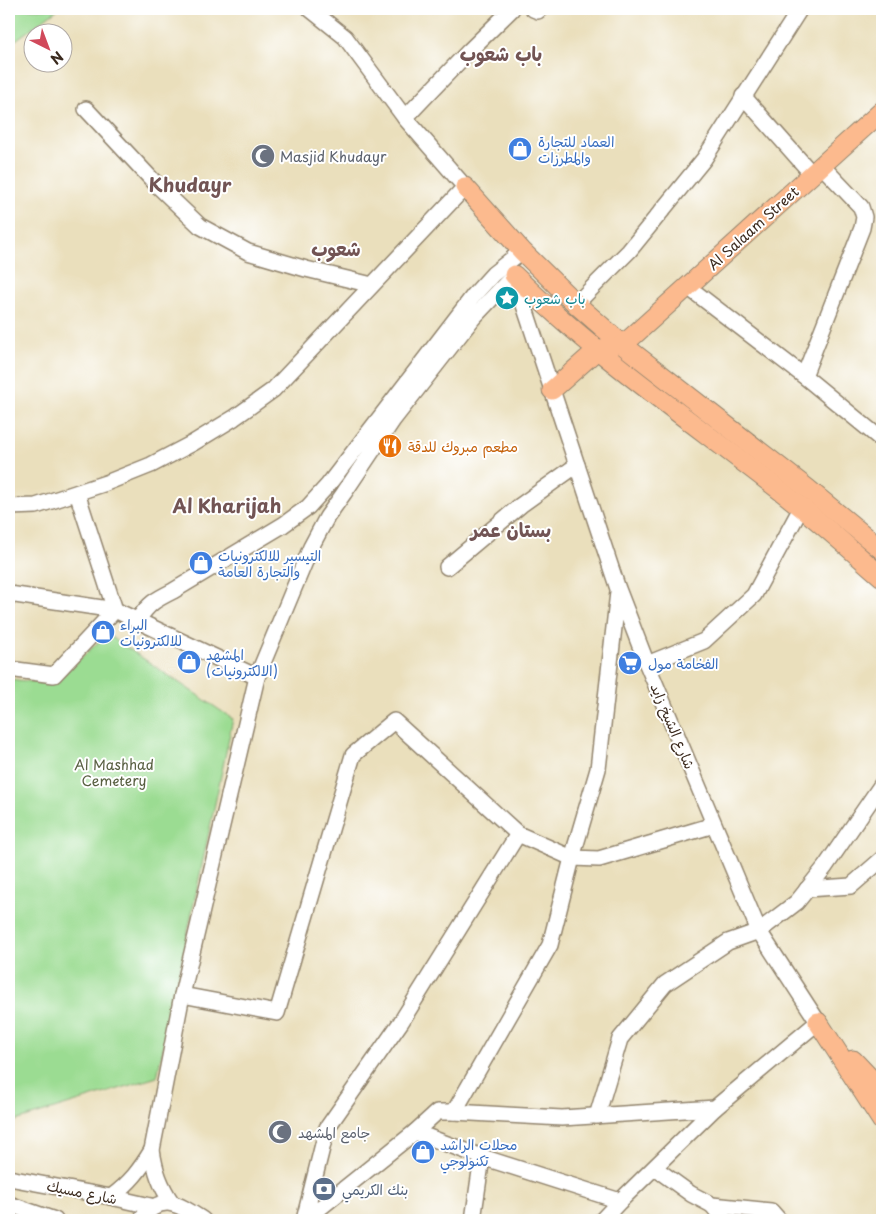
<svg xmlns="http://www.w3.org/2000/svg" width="891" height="1229" font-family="'Playpen Sans','Playpen Sans Arabic',sans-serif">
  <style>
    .green { fill: #9bdc92; stroke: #6b8358 }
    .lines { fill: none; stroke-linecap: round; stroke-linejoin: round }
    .minor-casing { stroke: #92846d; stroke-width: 18 }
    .major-casing { stroke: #92846d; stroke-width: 21 }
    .minor { stroke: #fff; stroke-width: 15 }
    .major { stroke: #fcba8e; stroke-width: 19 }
    .labels { text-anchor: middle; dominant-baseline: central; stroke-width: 4; stroke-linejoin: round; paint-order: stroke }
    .shop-label { font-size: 14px; fill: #366cbe; stroke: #fff; text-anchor: start }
    .worship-label { font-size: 14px; fill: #5b616d; stroke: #fff; text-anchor: start }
    .street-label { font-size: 14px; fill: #3b2a1e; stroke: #fff }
    .culture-label { font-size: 14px; fill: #0d838f; stroke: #fff; text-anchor: start }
    .food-label { font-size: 14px; fill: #c56008; stroke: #fff; text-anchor: start }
    .park-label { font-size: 14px; fill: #585f41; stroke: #fff }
    .service-label { font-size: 14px; fill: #4e5e75; stroke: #fff; text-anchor: start }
    .district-label { font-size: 19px; font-weight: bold; fill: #725454; stroke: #fff }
  </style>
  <rect width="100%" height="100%" fill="#fff"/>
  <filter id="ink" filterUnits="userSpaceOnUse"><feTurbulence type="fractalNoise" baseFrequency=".02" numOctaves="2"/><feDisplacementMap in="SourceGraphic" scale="10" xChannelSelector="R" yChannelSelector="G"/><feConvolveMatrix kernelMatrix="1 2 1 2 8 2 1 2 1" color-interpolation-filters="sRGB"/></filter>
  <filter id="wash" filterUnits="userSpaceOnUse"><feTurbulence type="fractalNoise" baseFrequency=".0096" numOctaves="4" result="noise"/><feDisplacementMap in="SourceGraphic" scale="20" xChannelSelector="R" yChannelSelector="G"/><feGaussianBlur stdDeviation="1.12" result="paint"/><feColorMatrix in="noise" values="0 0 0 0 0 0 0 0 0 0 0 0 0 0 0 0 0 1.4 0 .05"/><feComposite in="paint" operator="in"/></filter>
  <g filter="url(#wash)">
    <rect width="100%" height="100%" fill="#eadfbc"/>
    <g class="green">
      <path d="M9,9H58L9,45Z"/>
      <path d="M107,634L233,719L157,1077L9,1123V679L53,684Z"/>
    </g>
  </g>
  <g filter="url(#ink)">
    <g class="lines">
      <g class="minor-casing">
        <g id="minor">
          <path d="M533,9L538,11L540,9"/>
          <path d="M743,96L812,174"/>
          <path d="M86,109L158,186L200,226L248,252L306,269L372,285"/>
          <path d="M405,118L469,51L512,9"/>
          <path d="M688,287L804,376L882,440"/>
          <path d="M576,304L629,251L704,159L800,9"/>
          <path d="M804,376L862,228L864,217L861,207L822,166"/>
          <path d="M77,493L115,610"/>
          <path d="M9,507L36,506L106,483L151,465L193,443L234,418L273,390L465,187L405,118L345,37L310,9"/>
          <path d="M447,567L521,505L577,465"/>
          <path d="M9,594L115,610L257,677"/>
          <path d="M137,621C149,603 155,600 173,591L283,525L308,507L328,485L474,295L493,274L522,251"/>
          <path d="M647,664L704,641L754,595L801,508"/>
          <path d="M9,669L54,675L115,610"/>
          <path d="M807,889L851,886L882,859"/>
          <path d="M182,995L277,1013L353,755L394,721L518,834L572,858L599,859L714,825"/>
          <path d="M454,1112L550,945L572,858L598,769L618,592"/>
          <path d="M597,1116L620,1039L665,984L728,942L759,931L797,902L825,867L882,784"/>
          <path d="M415,1132L482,1157L473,1220"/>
          <path d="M482,1157L620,1201L602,1220"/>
          <path d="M655,1168L691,1194L712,1205L771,1211L779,1220"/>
          <path d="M9,1178L111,1197L155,1207"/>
          <path d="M111,1197C130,1183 140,1170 152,1150"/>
          <path d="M620,1201L715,1108"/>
          <path d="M172,1203C160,1185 155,1171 152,1150L182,995L257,677L311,547L327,517L344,493L393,420L473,318L514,275L618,589L647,664L759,931L818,1022L715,1108L562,1118L454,1112H437L415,1132L305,1220"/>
          <path d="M9,1204L55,1220"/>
          <path d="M712,1205L724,1220"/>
          <path d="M141,1220C162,1191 180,1205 203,1220"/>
          <path d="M304,1220L327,1128L401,1022L518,834"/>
        </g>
      </g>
      <g class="major-casing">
        <g id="major">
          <path d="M465,187L522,251L576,304L623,345L808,489L882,550"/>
          <path d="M514,275C602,362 705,430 801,507C829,530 855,553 882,577"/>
          <path d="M623,345L882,111"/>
          <path d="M552,390L597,350L610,347"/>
          <path d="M818,1022L882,1121"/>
          <path d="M853,1060L872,1080L882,1096"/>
        </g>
      </g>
      <use href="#minor" class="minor"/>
      <use href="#major" class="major"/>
    </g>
  </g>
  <defs>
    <g id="shop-disc" transform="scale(1.25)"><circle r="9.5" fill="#3f7fe0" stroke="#fff"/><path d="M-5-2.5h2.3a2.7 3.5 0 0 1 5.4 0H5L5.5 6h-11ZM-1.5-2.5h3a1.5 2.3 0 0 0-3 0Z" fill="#fff"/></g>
    <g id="mosque-disc" transform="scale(1.25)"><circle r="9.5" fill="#6b7280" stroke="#fff"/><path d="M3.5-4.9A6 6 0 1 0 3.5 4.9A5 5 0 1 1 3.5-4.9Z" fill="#fff"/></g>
    <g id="sight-disc" transform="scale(1.25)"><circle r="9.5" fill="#0f9aa8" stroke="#fff"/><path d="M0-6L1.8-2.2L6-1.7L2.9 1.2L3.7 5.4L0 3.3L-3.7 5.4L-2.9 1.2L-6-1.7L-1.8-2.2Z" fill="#fff"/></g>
    <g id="restaurant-disc" transform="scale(1.25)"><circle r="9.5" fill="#e8710a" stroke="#fff"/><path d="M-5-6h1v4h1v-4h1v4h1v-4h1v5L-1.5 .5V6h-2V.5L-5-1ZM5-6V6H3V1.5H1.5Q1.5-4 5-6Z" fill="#fff"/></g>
    <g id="supermarket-disc" transform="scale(1.25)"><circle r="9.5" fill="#3f7fe0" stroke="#fff"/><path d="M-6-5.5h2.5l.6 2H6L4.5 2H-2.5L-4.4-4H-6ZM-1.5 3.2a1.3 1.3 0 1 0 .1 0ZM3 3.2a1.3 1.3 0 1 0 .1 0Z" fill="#fff"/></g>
    <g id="bank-disc" transform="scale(1.25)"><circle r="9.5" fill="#5c6f8a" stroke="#fff"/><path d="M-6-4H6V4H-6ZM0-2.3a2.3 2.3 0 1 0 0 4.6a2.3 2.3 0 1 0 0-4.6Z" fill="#fff"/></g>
  </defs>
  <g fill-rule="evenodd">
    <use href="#shop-disc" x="520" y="149"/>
    <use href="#mosque-disc" x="263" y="156"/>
    <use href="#sight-disc" x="507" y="298"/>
    <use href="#restaurant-disc" x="390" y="446"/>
    <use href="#shop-disc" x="201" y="563"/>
    <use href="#shop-disc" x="103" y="632"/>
    <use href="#shop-disc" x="189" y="662"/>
    <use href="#supermarket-disc" x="630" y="663"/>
    <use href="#mosque-disc" x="280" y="1132"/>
    <use href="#shop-disc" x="423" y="1152"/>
    <use href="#bank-disc" x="324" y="1189"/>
  </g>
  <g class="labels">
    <g class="shop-label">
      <text x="538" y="141">العماد للتجارة<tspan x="538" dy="16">والمطرزات</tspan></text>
      <text x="218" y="555">التيسير للالكترونيات<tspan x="218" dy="16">والتجارة العامة</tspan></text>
      <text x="120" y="624">البراء<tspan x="120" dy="16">للالكترونيات</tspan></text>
      <text x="206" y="654">المشهد<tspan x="206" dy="16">(الالكترونيات)</tspan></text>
      <text x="648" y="663">الفخامة مول</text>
      <text x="440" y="1144">محلات الراشد<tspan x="440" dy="16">تكنولوجي</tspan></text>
    </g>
    <g class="worship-label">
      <text x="280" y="156">Masjid Khudayr</text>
      <text x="298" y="1132">جامع المشهد</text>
    </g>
    <g class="street-label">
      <text transform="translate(753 228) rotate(-42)">Al Salaam Street</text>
      <text transform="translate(673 726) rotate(67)">شارع الشيخ زايد</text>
      <text transform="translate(82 1192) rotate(11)">شارع مسيك</text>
    </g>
    <g class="culture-label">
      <text x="524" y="298">باب شعوب</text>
    </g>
    <g class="food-label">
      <text x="408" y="446">مطعم مبروك للدقة</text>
    </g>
    <g class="park-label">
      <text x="114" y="764">Al Mashhad<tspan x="114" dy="16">Cemetery</tspan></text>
    </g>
    <g class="service-label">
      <text x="342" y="1189">بنك الكريمي</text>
    </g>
    <g class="district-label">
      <text x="501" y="53">باب شعوب</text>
      <text x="190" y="184">Khudayr</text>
      <text x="336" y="248">شعوب</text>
      <text x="227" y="505">Al Kharijah</text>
      <text x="511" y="529">بستان عمر</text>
    </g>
  </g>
  <rect width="891" height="1229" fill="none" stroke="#fff" stroke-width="30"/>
  <g transform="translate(48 48) rotate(138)"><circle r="24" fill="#ffffff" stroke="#b1aaa5"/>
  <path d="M0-4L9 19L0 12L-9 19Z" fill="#d1495b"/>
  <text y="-8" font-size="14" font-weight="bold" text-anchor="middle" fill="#3b2a1e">N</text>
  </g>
</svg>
